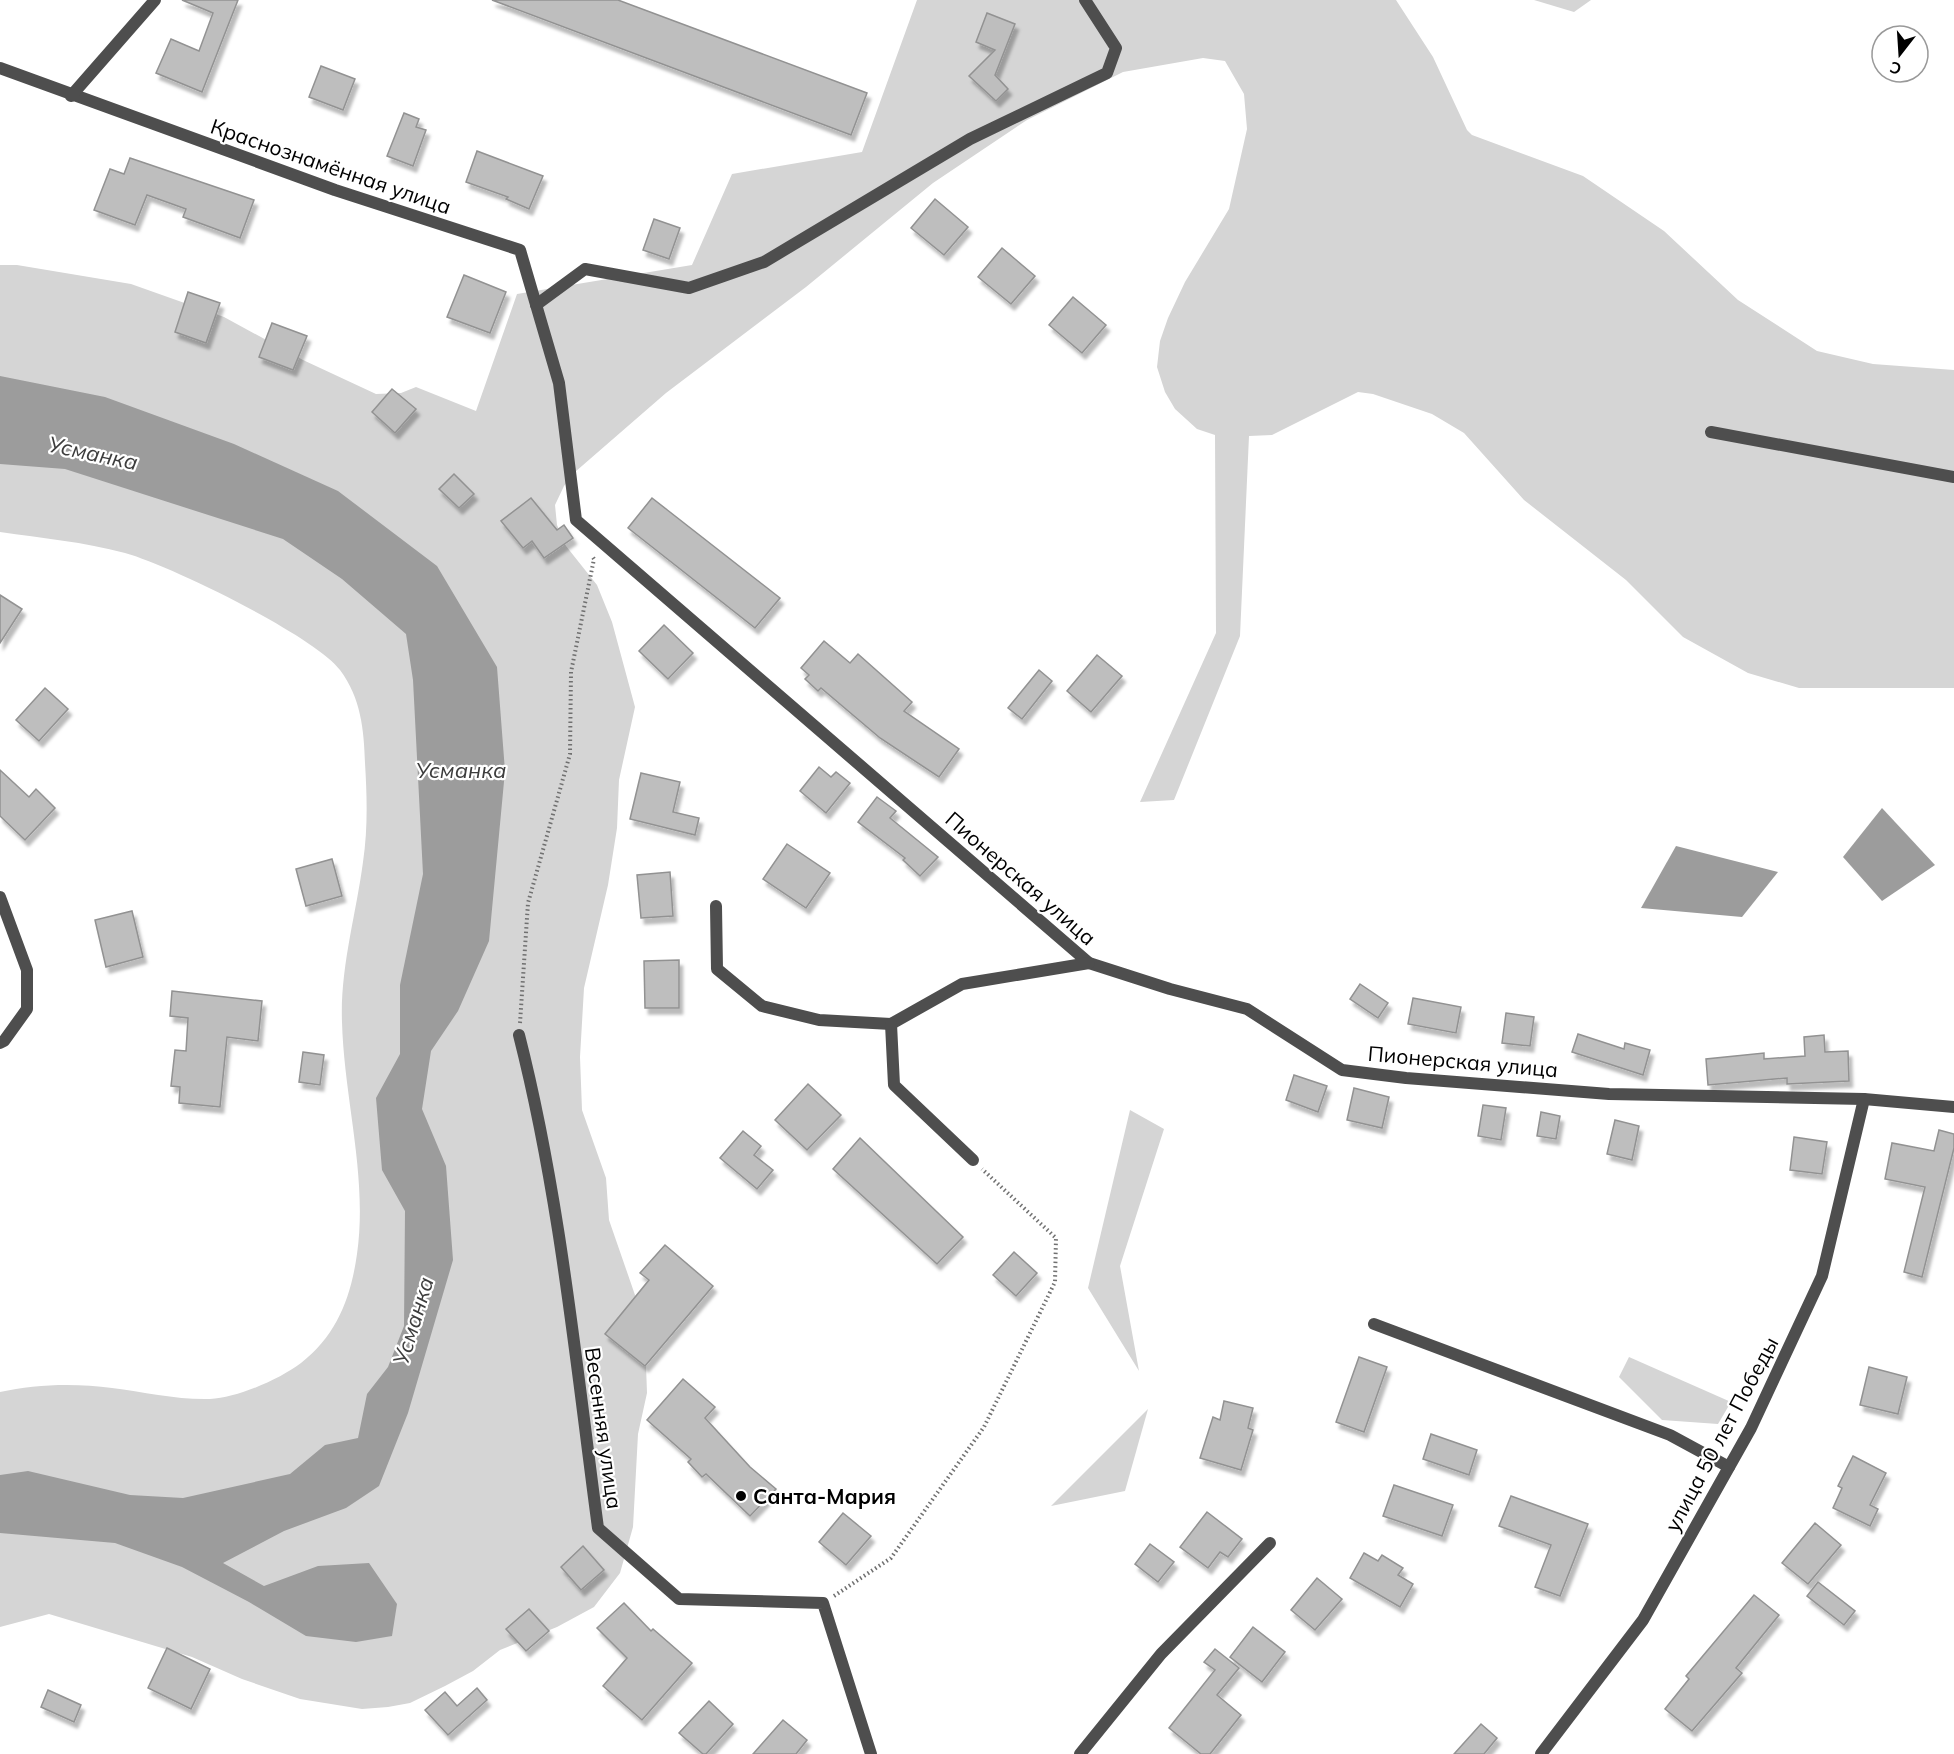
<svg xmlns="http://www.w3.org/2000/svg" width="1954" height="1754" font-family="Mulish,sans-serif">
  <style>
    .green { fill: #d5d5d5 }
    .water { fill: #9c9c9c }
    .building { fill: #bebebe; stroke: #929292; stroke-width: 1.5; filter: url(#shadow) }
    .lines { fill: none; stroke-linecap: round; stroke-linejoin: round }
    .path { stroke: #707070; stroke-width: 4; stroke-dasharray: 1.5 3; stroke-linecap: butt }
    .minor { stroke: #4e4e4e; stroke-width: 12 }
    .poi-dot { fill: #000; stroke: #fff; stroke-width: 2 }
    .labels { text-anchor: middle; dominant-baseline: central; stroke-width: 4.5; stroke-linejoin: round; paint-order: stroke }
    .street-label { font-size: 21px; fill: #000; stroke: #fff }
    .poi-label { font-size: 21px; font-weight: bold; fill: #000; stroke: #fff; text-anchor: start }
    .water-label { font-size: 22px; font-style: italic; fill: #3d3d3d; stroke: #fff }
  </style>
  <defs>
    <filter id="shadow"><feDropShadow dx="3.5" dy="6" stdDeviation="1.5" flood-color="#0004"/></filter>
  </defs>
  <rect width="100%" height="100%" fill="#fff"/>
  <g class="green">
    <path d="M917,0H1396L1433,57L1467,130L1472,135L1583,176L1664,231L1738,300L1817,351L1873,364L1954,370V688H1799L1748,673L1683,637L1626,580L1524,500L1464,433L1432,414L1373,394L1358,392L1272,435L1249,436L1240,636L1174,800L1140,802L1216,633L1215,435L1197,429L1175,409L1165,392L1157,367L1160,341L1168,318L1185,282L1229,209L1247,129L1244,94L1225,61L1203,58L1123,72L1027,120L933,183L806,287L666,393L575,472L564,486L555,505L557,525L566,546L597,585L612,622L635,707L619,780L617,828L608,885L584,988L580,1057L582,1110L606,1178L609,1220L635,1295L645,1338L647,1393L638,1434L633,1527L620,1573L594,1607L557,1627L500,1650L473,1671L445,1686L410,1703L388,1707L362,1709L300,1699L242,1679L192,1657L49,1614L0,1627V1392C35,1384 76,1383 112,1388C144,1392 178,1400 210,1399C237,1398 280,1379 301,1363C337,1335 351,1297 357,1254C368,1177 344,1099 342,1022C340,968 356,915 363,862C368,829 367,796 365,763C364,730 361,698 340,670C315,636 169,565 125,553C84,542 42,538 0,532V265H17L131,284L224,317L303,360L376,394L401,393L416,387L476,411L517,294L692,265L732,174L862,152Z"/>
    <path d="M1534,0H1591L1574,12Z"/>
    <path d="M1130,1110L1164,1129L1120,1266L1139,1371L1088,1288Z"/>
    <path d="M1629,1357L1731,1402L1718,1424L1662,1420L1619,1377Z"/>
    <path d="M1148,1409L1125,1491L1051,1506Z"/>
  </g>
  <g class="water">
    <path d="M0,376L105,397L234,444L338,491L437,566L497,667L505,771L489,941L458,1011L431,1051L422,1109L446,1166L453,1260L408,1413L379,1486L346,1508L284,1531L223,1563L264,1586L318,1566L369,1563L397,1604L392,1636L356,1642L306,1636L249,1602L182,1567L115,1543L0,1533V1475L28,1471L130,1495L183,1498L290,1474L325,1445L358,1438L367,1394L388,1367L404,1326L405,1211L382,1170L376,1098L400,1054V985L423,874L413,680L406,634L342,579L283,539L65,469L0,464Z"/>
    <path d="M1882,808L1935,865L1882,901L1843,857Z"/>
    <path d="M1676,846L1778,872L1742,917L1641,908Z"/>
  </g>
  <g class="building">
    <path d="M182,0H238L202,92L156,73L171,39L199,51L213,13Z"/>
    <path d="M492,0H618L867,93L851,135Z"/>
    <path d="M987,13L1015,24L995,75L1008,89L996,101L969,76L995,50L976,42Z"/>
    <path d="M321,66L355,79L343,110L309,97Z"/>
    <path d="M404,113L419,119L416,127L426,130L413,166L387,156Z"/>
    <path d="M477,151L543,176L529,209L506,199L508,197L466,182Z"/>
    <path d="M130,158L254,200L240,238L183,217L186,209L147,195L135,225L94,210L110,169L124,174Z"/>
    <path d="M935,199L968,227L944,255L911,228Z"/>
    <path d="M654,219L680,228L669,259L643,250Z"/>
    <path d="M1002,248L1035,276L1011,304L978,277Z"/>
    <path d="M464,275L506,292L490,333L447,317Z"/>
    <path d="M188,292L220,303L206,343L175,332Z"/>
    <path d="M1073,297L1106,325L1082,353L1049,325Z"/>
    <path d="M272,323L307,336L293,370L259,357Z"/>
    <path d="M392,389L416,409L395,433L372,412Z"/>
    <path d="M454,474L474,494L459,508L439,489Z"/>
    <path d="M531,498L557,530L564,525L573,538L544,558L532,541L523,548L501,521Z"/>
    <path d="M652,498L780,598L755,628L628,528Z"/>
    <path d="M0,595L22,609L0,643Z"/>
    <path d="M664,625L693,653L668,679L639,651Z"/>
    <path d="M824,641L850,663L858,654L912,702L904,711L959,749L939,777L880,738L821,688L818,691L805,679L809,675L801,668Z"/>
    <path d="M1097,655L1122,676L1091,712L1067,691Z"/>
    <path d="M1039,670L1052,681L1022,719L1008,708Z"/>
    <path d="M45,688L68,709L39,741L16,720Z"/>
    <path d="M819,767L831,777L836,772L850,783L826,813L800,791Z"/>
    <path d="M0,770L29,797L36,789L55,808L25,840L0,816Z"/>
    <path d="M641,773L680,782L673,812L699,818L695,835L630,819Z"/>
    <path d="M877,797L896,811L890,818L938,857L920,876L903,860L905,858L858,822Z"/>
    <path d="M787,844L830,873L806,908L763,879Z"/>
    <path d="M332,859L342,896L306,906L296,869Z"/>
    <path d="M670,872L673,916L641,918L637,875Z"/>
    <path d="M132,911L143,957L106,967L95,920Z"/>
    <path d="M679,960V1008H645L644,961Z"/>
    <path d="M1360,984L1388,1003L1378,1018L1350,999Z"/>
    <path d="M172,991L262,1001L258,1041L227,1037L220,1107L179,1103L180,1087L171,1086L175,1050L186,1051L188,1018L170,1016Z"/>
    <path d="M1413,998L1461,1007L1456,1033L1408,1024Z"/>
    <path d="M1506,1013L1534,1017L1530,1046L1502,1043Z"/>
    <path d="M1578,1034L1624,1049L1625,1043L1650,1050L1643,1075L1572,1052Z"/>
    <path d="M1824,1035L1825,1052L1848,1051L1849,1081L1787,1084V1078L1708,1085L1706,1059L1764,1053V1059L1805,1056L1804,1037Z"/>
    <path d="M303,1052L324,1055L320,1085L299,1082Z"/>
    <path d="M1294,1075L1327,1086L1318,1112L1286,1100Z"/>
    <path d="M808,1084L841,1115L807,1150L775,1120Z"/>
    <path d="M1354,1088L1389,1097L1382,1128L1347,1120Z"/>
    <path d="M1483,1105L1506,1108L1501,1140L1478,1136Z"/>
    <path d="M1541,1112L1560,1116L1556,1139L1537,1136Z"/>
    <path d="M1615,1120L1639,1126L1632,1160L1607,1154Z"/>
    <path d="M1939,1130L1954,1134V1148L1922,1277L1904,1272L1925,1187L1885,1179L1892,1143L1934,1151Z"/>
    <path d="M743,1131L761,1146L754,1155L773,1170L757,1189L720,1158Z"/>
    <path d="M1794,1137L1827,1142L1822,1174L1790,1170Z"/>
    <path d="M860,1138L963,1237L937,1264L833,1169Z"/>
    <path d="M665,1245L713,1286L645,1366L605,1334L649,1280L640,1273Z"/>
    <path d="M1014,1252L1037,1273L1016,1296L993,1275Z"/>
    <path d="M1359,1357L1387,1367L1364,1432L1336,1422Z"/>
    <path d="M1869,1367L1907,1377L1898,1414L1860,1405Z"/>
    <path d="M683,1379L715,1407L705,1418L750,1467L776,1489L750,1516L706,1474L702,1477L688,1462L691,1459L647,1420Z"/>
    <path d="M1224,1401L1253,1408L1248,1428L1253,1430L1241,1470L1200,1458L1213,1417L1220,1420Z"/>
    <path d="M1431,1434L1477,1450L1469,1475L1423,1459Z"/>
    <path d="M1853,1456L1886,1473L1870,1505L1878,1509L1870,1526L1833,1508L1842,1488L1838,1486Z"/>
    <path d="M1394,1485L1453,1505L1442,1536L1383,1516Z"/>
    <path d="M1511,1496L1588,1524L1560,1596L1535,1587L1551,1545L1499,1526Z"/>
    <path d="M1207,1512L1242,1539L1228,1557L1220,1552L1208,1568L1180,1547Z"/>
    <path d="M843,1513L871,1536L846,1565L819,1542Z"/>
    <path d="M1815,1523L1841,1545L1808,1584L1782,1563Z"/>
    <path d="M1150,1544L1174,1562L1158,1582L1135,1564Z"/>
    <path d="M583,1546L604,1570L581,1590L561,1567Z"/>
    <path d="M1364,1553L1378,1561L1382,1555L1403,1568L1398,1575L1413,1584L1400,1607L1350,1578Z"/>
    <path d="M1317,1578L1342,1599L1315,1630L1291,1610Z"/>
    <path d="M1818,1582L1855,1611L1844,1625L1807,1596Z"/>
    <path d="M1754,1595L1779,1615L1736,1668L1742,1673L1692,1731L1665,1709L1689,1679L1686,1676Z"/>
    <path d="M624,1603L651,1631L653,1629L692,1663L642,1720L603,1686L627,1658L597,1628Z"/>
    <path d="M529,1609L549,1631L526,1651L506,1629Z"/>
    <path d="M1253,1627L1285,1652L1262,1682L1230,1657Z"/>
    <path d="M167,1648L210,1669L191,1709L148,1688Z"/>
    <path d="M1215,1649L1239,1668L1217,1695L1241,1715L1210,1754H1201L1169,1728L1215,1670L1204,1662Z"/>
    <path d="M477,1688L487,1700L448,1735L425,1710L445,1692L457,1706Z"/>
    <path d="M48,1690L81,1705L74,1722L41,1707Z"/>
    <path d="M709,1701L733,1724L706,1754H703L679,1733Z"/>
    <path d="M783,1720L807,1740L796,1754H753Z"/>
    <path d="M1481,1724L1497,1738L1484,1754H1454Z"/>
  </g>
  <g class="lines">
    <g class="path">
      <path d="M520,1023L528,903L570,754L571,672L594,559L592,556"/>
      <path d="M834,1596L891,1558L984,1427L1055,1282L1056,1238L982,1169"/>
    </g>
    <g class="minor">
      <path d="M0,68L335,190L520,250L559,383L576,520L1089,963L1170,989L1247,1009L1342,1070L1406,1078L1609,1094L1864,1099L1954,1107"/>
      <path d="M71,96L155,0"/>
      <path d="M536,305L585,269L689,288L764,262L970,139L1107,73L1116,48L1085,0"/>
      <path d="M1711,432L1954,477"/>
      <path d="M0,897L27,970V1009L4,1041L0,1043"/>
      <path d="M716,906L717,969L762,1006L819,1020L891,1024L962,984L1089,963"/>
      <path d="M891,1024L894,1085L973,1160"/>
      <path d="M519,1035C560,1196 576,1364 598,1528L679,1599L823,1603L871,1754"/>
      <path d="M1374,1324L1670,1435L1729,1467"/>
      <path d="M1080,1754L1161,1654L1270,1543"/>
      <path d="M1541,1754L1643,1620L1751,1428L1822,1276L1864,1099"/>
    </g>
  </g>
  <circle class="poi-dot" cx="741" cy="1496" r="6"/>
  <g class="labels">
    <g class="street-label">
      <text transform="translate(331 166) rotate(19)">Краснознамённая улица</text>
      <text transform="translate(1021 878) rotate(41)">Пионерская улица</text>
      <text transform="translate(1463 1061) rotate(5)">Пионерская улица</text>
      <text transform="translate(604 1428) rotate(82)">Весенняя улица</text>
      <text transform="translate(1721 1434) rotate(-62)">улица 50 лет Победы</text>
    </g>
    <g class="poi-label">
      <text x="753" y="1496">Санта-Мария</text>
    </g>
    <g class="water-label">
      <text transform="translate(93 453) rotate(12)">Усманка</text>
      <text x="461" y="770">Усманка</text>
      <text transform="translate(413 1321) rotate(-73)">Усманка</text>
    </g>
  </g>
  <g transform="translate(1900 54) rotate(197)"><circle r="28" fill="#ffffff" stroke="#999999" stroke-width="1.5"/>
  <path d="M0-4.5L10 22L0 15L-10 22Z" fill="#000000"/>
  <text y="-9" font-size="16" font-weight="bold" text-anchor="middle" fill="#000000">С</text>
  </g>
</svg>
